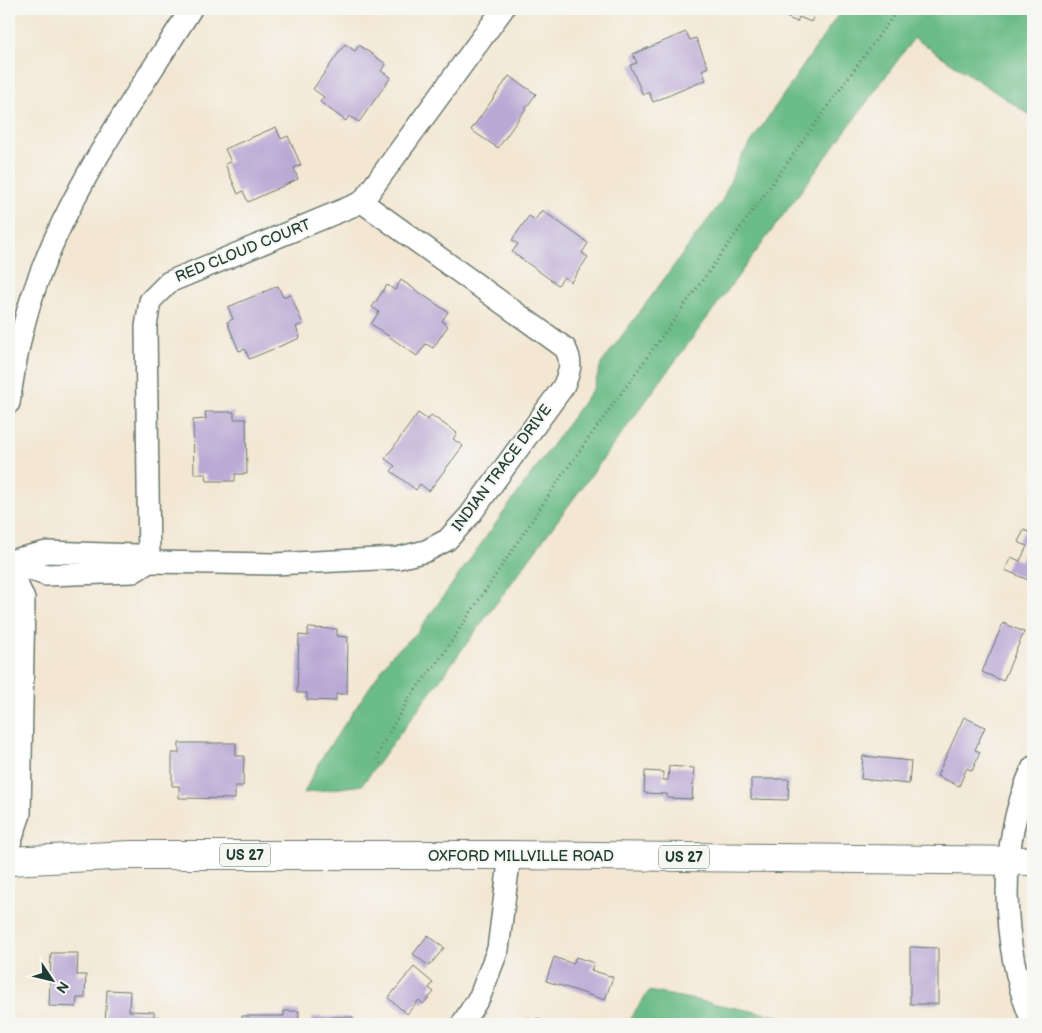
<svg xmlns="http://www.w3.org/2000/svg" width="1042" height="1033" font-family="'Balsamiq Sans',sans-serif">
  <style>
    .forest { fill: #6cbc87; stroke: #467c5e }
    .building { fill: #b9a9d4 }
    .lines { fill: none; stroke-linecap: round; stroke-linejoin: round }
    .street-casing { stroke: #69786c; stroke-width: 24 }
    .highway-casing { stroke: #69786c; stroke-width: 30 }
    .path { stroke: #69786c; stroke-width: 3; stroke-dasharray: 1 4; stroke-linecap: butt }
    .street { stroke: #fff; stroke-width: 21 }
    .highway { stroke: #fff; stroke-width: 28 }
    .labels { text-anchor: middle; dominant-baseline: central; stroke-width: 4; stroke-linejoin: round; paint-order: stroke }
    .shield { fill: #f6f6f2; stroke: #60746d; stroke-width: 1 }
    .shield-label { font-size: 14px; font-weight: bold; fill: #1f3d34 }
    .street-label { font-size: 15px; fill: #1f3d34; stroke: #f6f6f2 }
  </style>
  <rect width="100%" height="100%" fill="#f6f6f2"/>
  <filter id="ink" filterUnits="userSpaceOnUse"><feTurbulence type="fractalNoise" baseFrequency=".02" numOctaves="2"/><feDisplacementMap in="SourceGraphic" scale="10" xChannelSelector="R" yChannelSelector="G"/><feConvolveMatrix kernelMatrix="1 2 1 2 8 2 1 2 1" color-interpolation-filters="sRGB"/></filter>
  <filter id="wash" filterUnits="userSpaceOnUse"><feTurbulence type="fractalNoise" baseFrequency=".0096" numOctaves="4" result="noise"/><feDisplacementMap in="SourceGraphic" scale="20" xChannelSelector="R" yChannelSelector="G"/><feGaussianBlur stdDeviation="1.12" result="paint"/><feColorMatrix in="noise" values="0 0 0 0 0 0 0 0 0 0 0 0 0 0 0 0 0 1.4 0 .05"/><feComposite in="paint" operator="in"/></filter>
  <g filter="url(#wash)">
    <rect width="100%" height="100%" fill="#f3e7d3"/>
    <g class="forest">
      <path d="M842,9H1032L1033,117L914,38L362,785L304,793L321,759L391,656L417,633L594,387L601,364L722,201L739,160Z"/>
      <path d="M649,991L818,1024H626Z"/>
    </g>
    <g id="blocks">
      <g class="building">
        <path d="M768,9H817L811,22L799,17L797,22Z"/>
        <path d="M686,32L690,40L696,38L708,67L702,70L706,80L653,102L649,92L643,95L630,65L637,63L633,54Z"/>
        <path d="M345,44L355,51L359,45L386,64L381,71L391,77L359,122L349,116L346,121L320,102L324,97L313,89Z"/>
        <path d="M509,76L536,94L498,148L471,130Z"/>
        <path d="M276,127L281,139L288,136L301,165L294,168L298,179L248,202L243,191L238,194L225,164L231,162L225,149Z"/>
        <path d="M542,210L588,243L582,253L588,257L571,282L564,277L558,285L512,252L518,244L512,240L529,216L535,220Z"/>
        <path d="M401,280L448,312L442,321L448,326L433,348L426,344L417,356L371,324L379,312L372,307L387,285L395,290Z"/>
        <path d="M278,286L283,297L290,294L303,324L296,327L300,338L249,359L245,349L239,351L227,322L233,319L228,307Z"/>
        <path d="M205,412H234V419H246L247,474H235V481H207L206,474H194L193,420L206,419Z"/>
        <path d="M418,413L428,420L431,415L457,433L453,439L463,446L429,491L420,484L416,490L391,471L395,466L385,459Z"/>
        <path d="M1024,530L1033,534V582L1005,570L1011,557L1020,561L1027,546L1018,542Z"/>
        <path d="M1003,623L1024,632L1003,681L982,672Z"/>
        <path d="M308,628L337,629V636L348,637L347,694H336V701L307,700V693H297L299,635L308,636Z"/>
        <path d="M964,717L985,727L975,750L980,752L972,771L967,768L959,786L937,776Z"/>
        <path d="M179,743H236V756H244L243,786H235V799L179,798V786H172V753H179Z"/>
        <path d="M863,756L911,761L909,784L861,779Z"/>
        <path d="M669,766L694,768L692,799L667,798V794L644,793L645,771L663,772V780H668Z"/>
        <path d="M751,779H789L788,800L751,799Z"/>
        <path d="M428,935L444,948L429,966L413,954Z"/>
        <path d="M910,947L938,948V1004H910Z"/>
        <path d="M51,953H78L77,975H86L85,998H77L76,1007L49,1006Z"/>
        <path d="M554,957L573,964L576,957L594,963L591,970L613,977L605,1000L546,981Z"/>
        <path d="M414,967L433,983L429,988L434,992L423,1004L419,1000L407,1014L388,998Z"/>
        <path d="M107,990L130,991L129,1011L154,1012V1024H105Z"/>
        <path d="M284,1011H299L298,1024H242V1016H284Z"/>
        <path d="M312,1017H353L352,1024H312Z"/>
        <path d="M528,1018L535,1022L537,1018L548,1024H524Z"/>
      </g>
    </g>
  </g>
  <g filter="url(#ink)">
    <use href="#blocks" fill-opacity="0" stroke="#69786c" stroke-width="1"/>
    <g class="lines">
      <g class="street-casing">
        <g id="street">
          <path d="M9,403C14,368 20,334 31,300C65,194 133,101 191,9"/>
          <path d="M9,561L47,552L136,555L149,562L274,564L398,558L426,551L447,540L470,515L563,387C570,372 573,362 565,348L362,202"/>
          <path d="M9,562L46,575L133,572L149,562"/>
          <path d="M149,562L146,327L150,301L169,282L362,202L503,9"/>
          <path d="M9,566L24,599L20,814L9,846"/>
          <path d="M462,1024L480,996L498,949L510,855"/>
          <path d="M1033,1024C1000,945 997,846 1033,767"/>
        </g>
      </g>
      <g class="highway-casing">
        <path id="highway" d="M9,861L131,855H510L1033,861"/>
      </g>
      <path class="path" d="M380,764L377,757L382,745L409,698L441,657L563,474L898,9"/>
      <use href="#street" class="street"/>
      <use href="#highway" class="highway"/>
    </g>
  </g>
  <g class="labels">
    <g class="shield">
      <rect x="220" y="843.5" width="50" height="23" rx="4"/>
      <rect x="659" y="845.5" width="50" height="23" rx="4"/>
    </g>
    <g class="shield-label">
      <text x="245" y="855">US 27</text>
      <text x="684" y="857">US 27</text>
    </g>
    <g class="street-label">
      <text transform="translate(243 251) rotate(-22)">RED CLOUD COURT</text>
      <text transform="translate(502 468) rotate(-53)">INDIAN TRACE DRIVE</text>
      <text x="521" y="856">OXFORD MILLVILLE ROAD</text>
    </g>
  </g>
  <rect width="1042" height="1033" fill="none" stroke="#f6f6f2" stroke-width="30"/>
  <g transform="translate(52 980) rotate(125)" stroke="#f6f6f2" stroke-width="4" paint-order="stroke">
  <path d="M0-4L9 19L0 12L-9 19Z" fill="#1f3d34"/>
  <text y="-8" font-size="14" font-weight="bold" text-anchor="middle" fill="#1f3d34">N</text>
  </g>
</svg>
